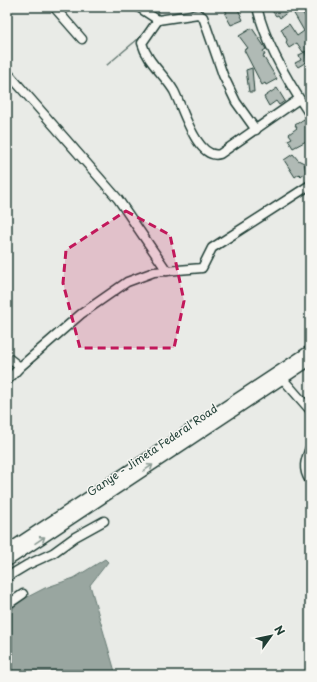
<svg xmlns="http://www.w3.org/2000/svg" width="317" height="682" font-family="'Playpen Sans',sans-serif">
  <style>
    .water { fill: #99a6a0; stroke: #687c75 }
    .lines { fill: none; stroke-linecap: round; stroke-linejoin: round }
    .stream { stroke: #687c75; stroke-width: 1.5 }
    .building { fill: #b0bab5; stroke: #1f3d34 }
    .minor-casing { stroke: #1f3d34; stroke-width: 11 }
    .major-casing { stroke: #1f3d34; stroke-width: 13 }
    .minor { stroke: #f6f6f2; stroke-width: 8 }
    .major { stroke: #f6f6f2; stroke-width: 10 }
    .oneway { stroke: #8a9a93 }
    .marked { fill: #c2185b; fill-opacity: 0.2; stroke: #c2185b; stroke-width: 3; stroke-dasharray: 8 5; stroke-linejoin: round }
    .labels { text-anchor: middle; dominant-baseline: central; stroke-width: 3; stroke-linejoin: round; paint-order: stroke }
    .street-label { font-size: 11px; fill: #1f3d34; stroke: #f6f6f2 }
  </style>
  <rect width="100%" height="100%" fill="#e9ebe7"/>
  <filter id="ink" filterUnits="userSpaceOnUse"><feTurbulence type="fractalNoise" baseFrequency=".025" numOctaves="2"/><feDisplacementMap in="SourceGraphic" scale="8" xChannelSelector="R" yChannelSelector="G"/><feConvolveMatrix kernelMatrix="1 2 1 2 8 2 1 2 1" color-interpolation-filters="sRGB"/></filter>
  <g filter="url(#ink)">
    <path class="water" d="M105,559L108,562L90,585L116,675H7V622L16,603L45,588L74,578Z"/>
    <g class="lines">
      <g class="stream">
        <path d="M157,16L160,7"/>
        <path d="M107,65L138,39L145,31"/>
      </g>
    </g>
    <g class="building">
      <path d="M231,7H237L243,20L231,25L225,14L227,13L225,10Z"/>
      <path d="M269,7H286L289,11L280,18L278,15L276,16Z"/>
      <path d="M299,9L310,22L307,25L310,29V51L303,52L297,43L289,48L286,43L287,40L281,29L289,24L297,36L304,31L293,12Z"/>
      <path d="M252,28L266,49L263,51L265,55L263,56L277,79L266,85L265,83L262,85L244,50L248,48L239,36Z"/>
      <path d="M305,52L308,61L298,67L295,63L301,60L299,55Z"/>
      <path d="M252,68L254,92H249L246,70Z"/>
      <path d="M277,88L285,101L279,105L276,101L269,106L264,97Z"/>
      <path d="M304,119L310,124V139L293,148L288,140L292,138L289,134L297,128L295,125Z"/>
      <path d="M293,154L298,160L304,163L306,172L301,176L299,174L295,177L284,160Z"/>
    </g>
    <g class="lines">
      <g class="minor-casing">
        <g id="minor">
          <path d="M54,7L82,39"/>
          <path d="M138,7L158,20L198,14L203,17L223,75L236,102L256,130"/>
          <path d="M257,7C265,42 290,85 310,115"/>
          <path d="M158,20L142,43C147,62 164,74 174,91C182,106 197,161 220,154L299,99"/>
          <path d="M7,72L118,199L167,271"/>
          <path d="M7,357L20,367"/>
          <path d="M282,378L310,410"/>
          <path d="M7,381L20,367L81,314L127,282L154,272L202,268L212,248L310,185"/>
          <path d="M310,448C305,461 302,469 310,481"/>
          <path d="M7,577L27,565L53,553L75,537L104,521"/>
          <path d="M7,605L23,594"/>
        </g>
      </g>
      <g class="major-casing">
        <g id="major">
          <path d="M7,551L310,351"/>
          <path d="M7,561L310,360"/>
        </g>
      </g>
      <use href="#minor" class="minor"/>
      <use href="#major" class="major"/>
    </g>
    <defs><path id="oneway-shaft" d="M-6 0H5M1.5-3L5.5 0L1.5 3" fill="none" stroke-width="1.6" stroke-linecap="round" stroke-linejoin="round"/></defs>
    <g class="oneway">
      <use href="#oneway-shaft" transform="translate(148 468) rotate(-34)"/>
      <use href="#oneway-shaft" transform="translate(40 540) rotate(-34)"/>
    </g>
  </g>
  <path class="marked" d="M126,211L170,235L184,301L174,348H80L63,283L66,250Z"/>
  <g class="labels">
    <g class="street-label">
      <text transform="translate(152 450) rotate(-34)">Ganye - Jimeta Federal Road</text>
    </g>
  </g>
  <rect width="317" height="682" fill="none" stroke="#f6f6f2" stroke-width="24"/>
  <rect x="12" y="12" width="293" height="658" fill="none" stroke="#1f3d34" stroke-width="1.5" filter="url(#ink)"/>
  <g transform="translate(271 636) rotate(57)" stroke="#f6f6f2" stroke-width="3" paint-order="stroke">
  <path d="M0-3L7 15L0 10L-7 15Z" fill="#1f3d34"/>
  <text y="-6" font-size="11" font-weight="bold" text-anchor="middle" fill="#1f3d34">N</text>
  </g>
</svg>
